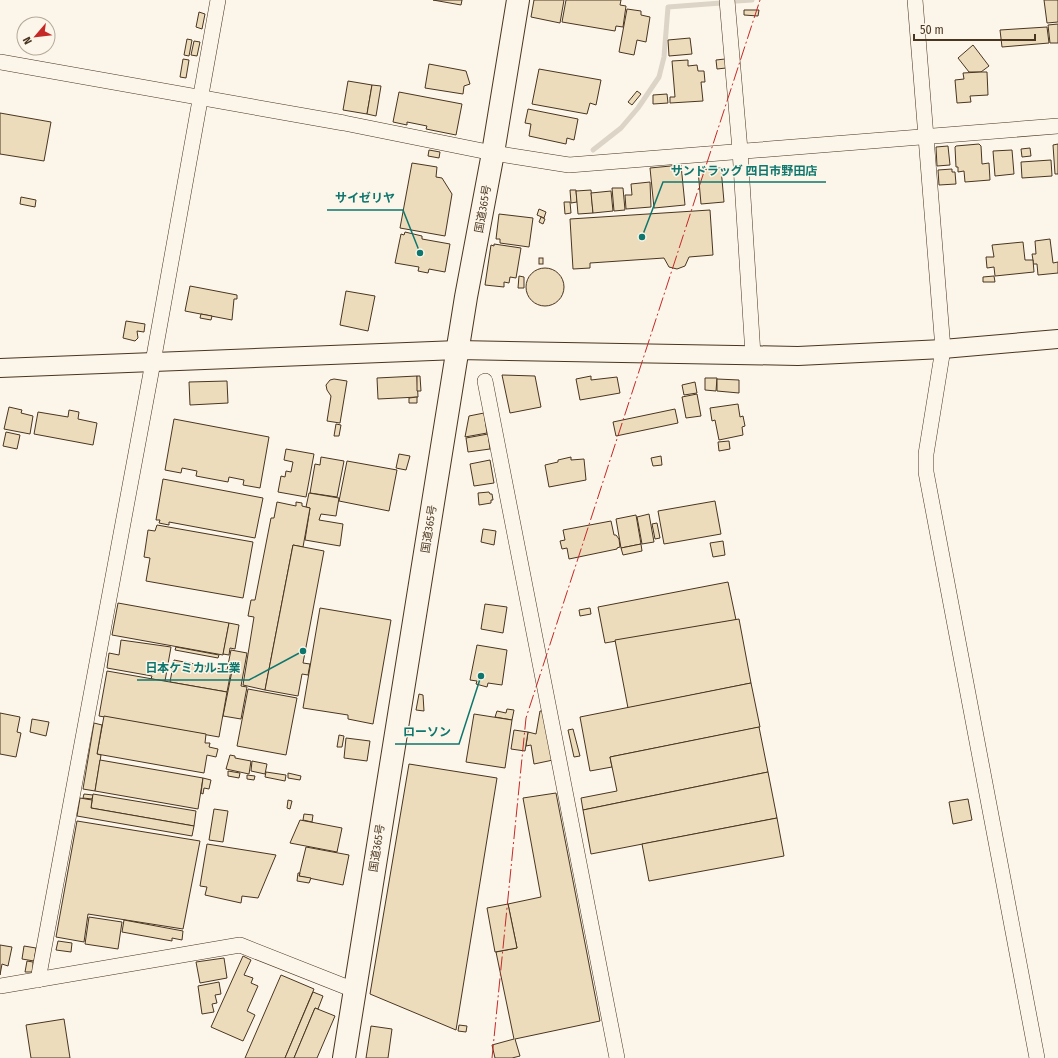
<svg xmlns="http://www.w3.org/2000/svg" width="1058" height="1058" font-family="'Fira Sans Condensed','Noto Sans JP',sans-serif">
  <style>
    .lines { fill: none; stroke-linecap: round; stroke-linejoin: round }
    .stream { stroke: #dcd4c6; stroke-width: 5 }
    .building { fill: #ecdcbc; stroke: #4a3520 }
    .minor-casing { stroke: #4a3520; stroke-width: 16 }
    .tertiary-casing { stroke: #4a3520; stroke-width: 20 }
    .trunk-casing { stroke: #4a3520; stroke-width: 24 }
    .minor { stroke: #fbf6e9; stroke-width: 15 }
    .tertiary { stroke: #fbf6e9; stroke-width: 18 }
    .trunk { stroke: #fbf6e9; stroke-width: 22 }
    .power { stroke: #c62828; stroke-width: 1; stroke-dasharray: 14 3 2 3; stroke-linecap: butt }
    .labels { text-anchor: middle; dominant-baseline: central; stroke-width: 3; stroke-linejoin: round; paint-order: stroke }
    .street-label { font-size: 11px; fill: #4a3520; stroke: #fbf6e9 }
    .leader { fill: none; stroke: #0f766e; stroke-width: 1.5 }
    .callout-dot { fill: #0f766e; stroke: #fbf6e9; stroke-width: 1.5 }
    .callout-label { font-size: 12px; text-anchor: middle; font-weight: bold; fill: #0f766e; stroke: #fbf6e9; stroke-width: 3; stroke-linejoin: round; paint-order: stroke }
  </style>
  <rect width="100%" height="100%" fill="#fbf6e9"/>
  <g class="lines">
    <g class="stream">
      <path d="M736,1L752,0"/>
      <path d="M593,150L621,128L638,108L659,77L664,57L668,7L721,3"/>
    </g>
  </g>
  <g class="building">
    <path d="M433,0H462L461,5Z"/>
    <path d="M534,0H564L560,23L531,17Z"/>
    <path d="M566,0H621L620,5L626,6L623,27L616,26L615,31L562,22Z"/>
    <path d="M1044,0H1058V22L1047,23Z"/>
    <path d="M627,9L641,11V15L650,17L646,42L637,40L634,55L619,52Z"/>
    <path d="M744,10H759L758,16L744,15Z"/>
    <path d="M199,12L205,14L202,29L196,27Z"/>
    <path d="M1058,24V43H1050L1048,25Z"/>
    <path d="M1047,27L1049,43L1002,47L1000,30Z"/>
    <path d="M690,38L692,54L669,56L668,40Z"/>
    <path d="M187,39L192,40L189,56L184,55Z"/>
    <path d="M194,41L200,42L197,56L191,55Z"/>
    <path d="M973,45L989,66L981,72H969L958,58Z"/>
    <path d="M183,59L189,60L186,78L180,77Z"/>
    <path d="M725,59L726,68L717,69L716,60Z"/>
    <path d="M688,60V66L697,65L698,71H704L705,82H701L703,101L670,103V97H675L672,61Z"/>
    <path d="M429,64L466,71L470,84L464,86L463,94L425,88Z"/>
    <path d="M539,69L601,80L596,105L590,103L587,114L532,104Z"/>
    <path d="M981,72H987L988,95L970,96L971,102L957,103L955,80L964,79L963,73Z"/>
    <path d="M348,81L372,85L367,114L343,110Z"/>
    <path d="M372,85L381,86L376,116L367,114Z"/>
    <path d="M637,91L641,94L632,105L628,102Z"/>
    <path d="M399,92L462,104L456,135L426,129L427,126L407,122V125L393,122Z"/>
    <path d="M667,94L668,103L653,104V95Z"/>
    <path d="M528,109L578,119L574,140L567,138L566,144L529,136L531,124L525,123Z"/>
    <path d="M0,113L51,122L44,161L0,154Z"/>
    <path d="M979,144L981,146L982,164L989,163L990,180L965,182L964,171L958,172V167H956L955,147L956,146Z"/>
    <path d="M1058,144V174H1055L1053,145Z"/>
    <path d="M948,146L950,165L937,166L936,147Z"/>
    <path d="M1030,148L1031,156L1022,157L1021,149Z"/>
    <path d="M429,150L440,152L439,158L428,156Z"/>
    <path d="M1012,150L1014,174L995,176L993,151Z"/>
    <path d="M1051,160L1052,176L1022,178L1021,162Z"/>
    <path d="M412,163L437,167L436,177L442,178L452,194L445,236L400,228Z"/>
    <path d="M681,165L685,205L654,208L650,168Z"/>
    <path d="M721,168L724,202L701,204L698,170Z"/>
    <path d="M952,169V172H955L956,184L939,185L938,170Z"/>
    <path d="M650,182L651,207L626,209L625,195H632L631,184Z"/>
    <path d="M612,188H623L625,210L614,211Z"/>
    <path d="M570,190H576L577,202L571,203Z"/>
    <path d="M591,190L593,213L578,214L576,191Z"/>
    <path d="M611,191L613,211L593,213L591,193Z"/>
    <path d="M21,197L36,200L35,207L20,204Z"/>
    <path d="M564,202H570L571,213L565,214Z"/>
    <path d="M539,209L546,212L544,218L537,215Z"/>
    <path d="M710,210L713,255L689,257L685,266L677,269L669,267L664,258L590,263V268L573,269L570,219Z"/>
    <path d="M499,214L533,218L529,247L500,243V239H496Z"/>
    <path d="M541,217L545,219L543,224L539,222Z"/>
    <path d="M405,232L422,236V239L450,244L445,272L429,269L428,273L418,271L419,267L395,263L401,234L404,235Z"/>
    <path d="M1050,239L1053,263L1058,262V273L1038,275L1037,264H1033V260L1032,254H1036L1035,241Z"/>
    <path d="M1023,242L1025,260H1033L1034,272L995,276L994,267L987,268L986,257H994L992,245Z"/>
    <path d="M494,244L521,248L516,278L510,277L509,283L504,282V287L485,285L491,245L494,246Z"/>
    <rect x="539" y="258" width="4" height="6"/>
    <circle cx="545" cy="287" r="19"/>
    <path d="M519,276L524,277V288H518Z"/>
    <path d="M994,276L995,282H983V277Z"/>
    <path d="M190,286L237,295V299H234L232,320L185,311Z"/>
    <path d="M346,291L375,296L368,331L340,325Z"/>
    <path d="M201,314L212,316L211,320L200,318Z"/>
    <path d="M126,321L145,324L144,332L137,331L138,338L135,341L123,338Z"/>
    <path d="M502,375L535,376L541,407L510,413Z"/>
    <path d="M417,376L418,397L378,399L377,378Z"/>
    <path d="M417,376H420L421,391H417Z"/>
    <path d="M591,376V380L617,377L620,393L580,400L576,379Z"/>
    <path d="M705,378H717L716,391L705,390Z"/>
    <path d="M334,379L347,381L340,423L327,421L331,396L327,390L326,385L330,380Z"/>
    <path d="M717,379L739,380V393L717,391Z"/>
    <path d="M227,381L228,403L190,405L189,382Z"/>
    <path d="M695,382L697,393L684,395L682,385Z"/>
    <path d="M697,394L701,416L686,418L682,397Z"/>
    <path d="M417,397V403H409V398Z"/>
    <path d="M738,404L740,417L743,416L745,426L742,427L743,435L719,440L715,420L712,421L710,408Z"/>
    <path d="M9,407L22,410L21,413L33,416L30,434L4,429Z"/>
    <path d="M675,409L678,423L616,436L613,422Z"/>
    <path d="M69,410L79,412L78,419L97,423L93,445L34,434L38,412L68,417Z"/>
    <path d="M484,413L487,433L465,437L469,416Z"/>
    <path d="M174,419L269,437L260,488L243,485L244,480L229,477L228,482L196,476L197,471L182,468L181,473L165,470Z"/>
    <path d="M336,424L341,425L339,436H334Z"/>
    <path d="M6,432L20,435L17,449L3,446Z"/>
    <path d="M488,434L490,449L468,452L466,438Z"/>
    <path d="M729,441L730,449L719,451L718,442Z"/>
    <path d="M286,449L314,454L306,497L278,492L281,476L285,477L286,471L291,472L293,462L284,460Z"/>
    <path d="M399,454L410,456L406,470L396,468Z"/>
    <path d="M661,456L662,465L653,466L651,458Z"/>
    <path d="M321,457L344,461L337,497L310,493L315,464L320,465Z"/>
    <path d="M571,457V460L584,459L586,480L549,487L545,465L558,462V460Z"/>
    <path d="M490,460L494,483L474,486L470,464Z"/>
    <path d="M347,461L397,470L389,511L339,501Z"/>
    <path d="M163,479L263,498L255,538L169,522V525L159,523L160,520H156Z"/>
    <path d="M489,492L490,494H492L493,500H491V503L479,505L478,493Z"/>
    <path d="M309,493L339,498L336,516L321,514L319,520L343,524L340,546L305,540L310,508L306,507Z"/>
    <path d="M715,501L721,534L664,544L658,511Z"/>
    <path d="M277,502L296,506V502L302,503V506L310,508L303,547L293,545L265,690L243,685L254,617L248,616L251,600H255L271,518H274Z"/>
    <path d="M649,514L654,542L642,544L637,517Z"/>
    <path d="M636,515L641,544L621,548L616,519Z"/>
    <path d="M611,521L614,535H616L619,539L620,547L617,548V549L569,559L567,548L562,549L560,541L565,540L563,530Z"/>
    <path d="M657,523L660,538L655,539L652,524Z"/>
    <path d="M157,525L253,542L243,598L146,581L150,558L144,557L148,530L155,531Z"/>
    <path d="M483,529L496,531L494,545L481,542Z"/>
    <path d="M723,541L725,555L713,557L710,543Z"/>
    <path d="M641,544L642,551L623,555L621,548Z"/>
    <path d="M293,545L324,551L303,663L310,664L308,675L302,674L298,696L265,690Z"/>
    <path d="M728,582L736,620L605,643L598,607Z"/>
    <path d="M118,603L229,623L223,655L112,635Z"/>
    <path d="M485,604L507,607L503,633L481,629Z"/>
    <path d="M320,608L391,620L373,724L348,719V715L303,708Z"/>
    <path d="M590,608L591,614L580,616L579,610Z"/>
    <path d="M739,619L751,683L628,708L615,640Z"/>
    <path d="M229,623L239,625L235,649L230,648L229,655L223,654Z"/>
    <path d="M121,640L171,647L165,681L151,679L152,676L107,668L109,653L119,655Z"/>
    <path d="M477,645L507,650L502,685L488,683L487,687L476,684L477,681L470,680Z"/>
    <path d="M176,647L219,655L218,658L175,650Z"/>
    <path d="M231,650L247,653L241,686L247,687L241,719L223,716L232,671L227,670Z"/>
    <path d="M174,660L231,671L227,692L170,682Z"/>
    <path d="M107,671L227,692L219,737L99,716Z"/>
    <path d="M751,683L760,727L610,757L612,767L590,771L580,717Z"/>
    <path d="M248,689L297,698L286,755L237,746Z"/>
    <path d="M419,694L423,695L424,711L416,710Z"/>
    <path d="M507,709L514,710L512,720L495,717L497,711L506,713Z"/>
    <path d="M540,711H544L553,760L534,764L531,745L526,746L528,732L536,734Z"/>
    <path d="M0,713L20,717L17,732L21,733L16,757L0,754Z"/>
    <path d="M474,714L512,720L505,768L466,762Z"/>
    <path d="M104,716L206,734L205,743H210L209,747L218,749L216,757L207,755L204,773L97,754Z"/>
    <path d="M32,719L49,722L46,736L30,732Z"/>
    <path d="M94,723L102,725L97,754L101,755L95,791L83,789Z"/>
    <path d="M759,727L768,772L583,810L581,798L617,791L610,757Z"/>
    <path d="M573,729L580,756L574,757L568,730Z"/>
    <path d="M514,730L528,732L525,751L511,749Z"/>
    <path d="M339,735L344,736L342,747H337Z"/>
    <path d="M346,738L370,741L367,761L344,758Z"/>
    <path d="M230,755L235,756V758L251,761L249,774L226,769Z"/>
    <path d="M100,760L203,778L198,809L95,791Z"/>
    <path d="M252,761L267,764L265,774L251,771Z"/>
    <path d="M409,764L497,778L456,1030L370,994Z"/>
    <path d="M228,771L240,773L239,778L228,776Z"/>
    <path d="M266,772L286,775L285,781L265,777Z"/>
    <path d="M768,772L777,818L591,854L583,810Z"/>
    <path d="M288,773L301,776L300,780L288,778Z"/>
    <path d="M247,775L255,776L254,780L247,779Z"/>
    <path d="M203,778L211,780L209,789L204,788L203,794L201,793Z"/>
    <path d="M556,793L600,1021L515,1039L520,1056L512,1058H495L492,1045L514,1039L496,952L517,948L508,904L541,897L523,798Z"/>
    <path d="M84,794L93,795L92,799L83,798Z"/>
    <path d="M93,794L196,811L194,826L91,808Z"/>
    <path d="M80,798L92,800L91,808L194,826L192,836L77,816Z"/>
    <path d="M968,799L972,820L953,824L949,802Z"/>
    <path d="M288,800L292,801L290,809L287,808Z"/>
    <path d="M214,809L228,811L223,842L209,840Z"/>
    <path d="M304,814L313,815L312,822L303,820Z"/>
    <path d="M777,818L784,856L649,881L642,844Z"/>
    <path d="M300,820L342,828L337,852L290,843Z"/>
    <path d="M77,821L200,841L183,929L88,914L84,942L56,937Z"/>
    <path d="M207,844L276,855L258,898L242,896L241,903L205,895L207,887L200,886Z"/>
    <path d="M306,847L349,855L343,885L299,876Z"/>
    <path d="M298,873H300L299,876L311,878L309,883L297,881Z"/>
    <path d="M508,904L517,948L495,952L487,908Z"/>
    <path d="M89,917L122,922L118,949L85,944Z"/>
    <path d="M124,920L183,931L182,940L172,938V941L122,932Z"/>
    <path d="M58,941L72,943L71,952L56,950Z"/>
    <path d="M0,945L12,947L8,966L2,964L0,975Z"/>
    <path d="M24,946L36,948L34,961L22,959Z"/>
    <path d="M243,956L251,960L244,975L253,978L251,983L258,986L247,1011L255,1015L243,1041L211,1027Z"/>
    <path d="M224,958L227,978L200,983L196,962Z"/>
    <path d="M27,961L33,962V972H25Z"/>
    <path d="M281,975L314,989L285,1058H245Z"/>
    <path d="M219,982L221,994L215,995L217,1003L212,1004L214,1012L202,1014L198,986Z"/>
    <path d="M313,992L323,996L318,1009L315,1008L294,1058H285Z"/>
    <path d="M315,1008L335,1016L317,1058H294Z"/>
    <path d="M64,1019L70,1058H31L26,1025Z"/>
    <path d="M459,1025L467,1026L466,1032L458,1031Z"/>
    <path d="M371,1026L392,1029L388,1058H366Z"/>
  </g>
  <g class="lines">
    <g class="minor-casing">
      <g id="minor">
        <path d="M727,0L740,150L753,355"/>
        <path d="M915,0L943,349L926,454V472L1037,1058"/>
        <path d="M0,62L344,123L493,153L569,165L1058,126"/>
        <path d="M485,381L617,1058"/>
        <path d="M38,980L153,362L218,0"/>
        <path d="M0,986L240,945L354,990"/>
      </g>
    </g>
    <g class="tertiary-casing">
      <path id="tertiary" d="M0,368L458,350L798,356L943,349L1058,339"/>
    </g>
    <g class="trunk-casing">
      <path id="trunk" d="M344,1058L466,297L493,153L518,0"/>
    </g>
    <use href="#minor" class="minor"/>
    <use href="#tertiary" class="tertiary"/>
    <use href="#trunk" class="trunk"/>
    <path class="power" d="M492,1058L526,718L760,0"/>
  </g>
  <g class="labels">
    <g class="street-label">
      <text transform="translate(483 209) rotate(-80)">国道365号</text>
      <text transform="translate(429 529) rotate(-81)">国道365号</text>
      <text transform="translate(377 848) rotate(-81)">国道365号</text>
    </g>
  </g>
  <path class="leader" d="M642 237L663 182H826M420 253L403 210H327M303 651L249 680H137M481 676L459 744H395"/>
  <g class="callout-dot">
    <circle cx="642" cy="237" r="4"/>
    <circle cx="420" cy="253" r="4"/>
    <circle cx="303" cy="651" r="4"/>
    <circle cx="481" cy="676" r="4"/>
  </g>
  <g class="callout-label">
    <text x="744" y="175">サンドラッグ 四日市野田店</text>
    <text x="365" y="202">サイゼリヤ</text>
    <text x="193" y="672">日本ケミカル工業</text>
    <text x="427" y="736">ローソン</text>
  </g>
  <g transform="translate(36 36) rotate(242)"><circle r="19" fill="#fbf6e9" stroke="#b4a999"/>
  <path d="M0-3L7 15L0 10L-7 15Z" fill="#c62828"/>
  <text y="-6" font-size="11" font-weight="bold" text-anchor="middle" fill="#4a3520">N</text>
  </g>
  <path d="M914 34v6h121v-6" fill="none" stroke="#4a3520" stroke-width="2"/>
  <text x="920" y="34" font-size="12" fill="#4a3520" stroke="#fbf6e9" stroke-width="3" paint-order="stroke">50 m</text>
</svg>
